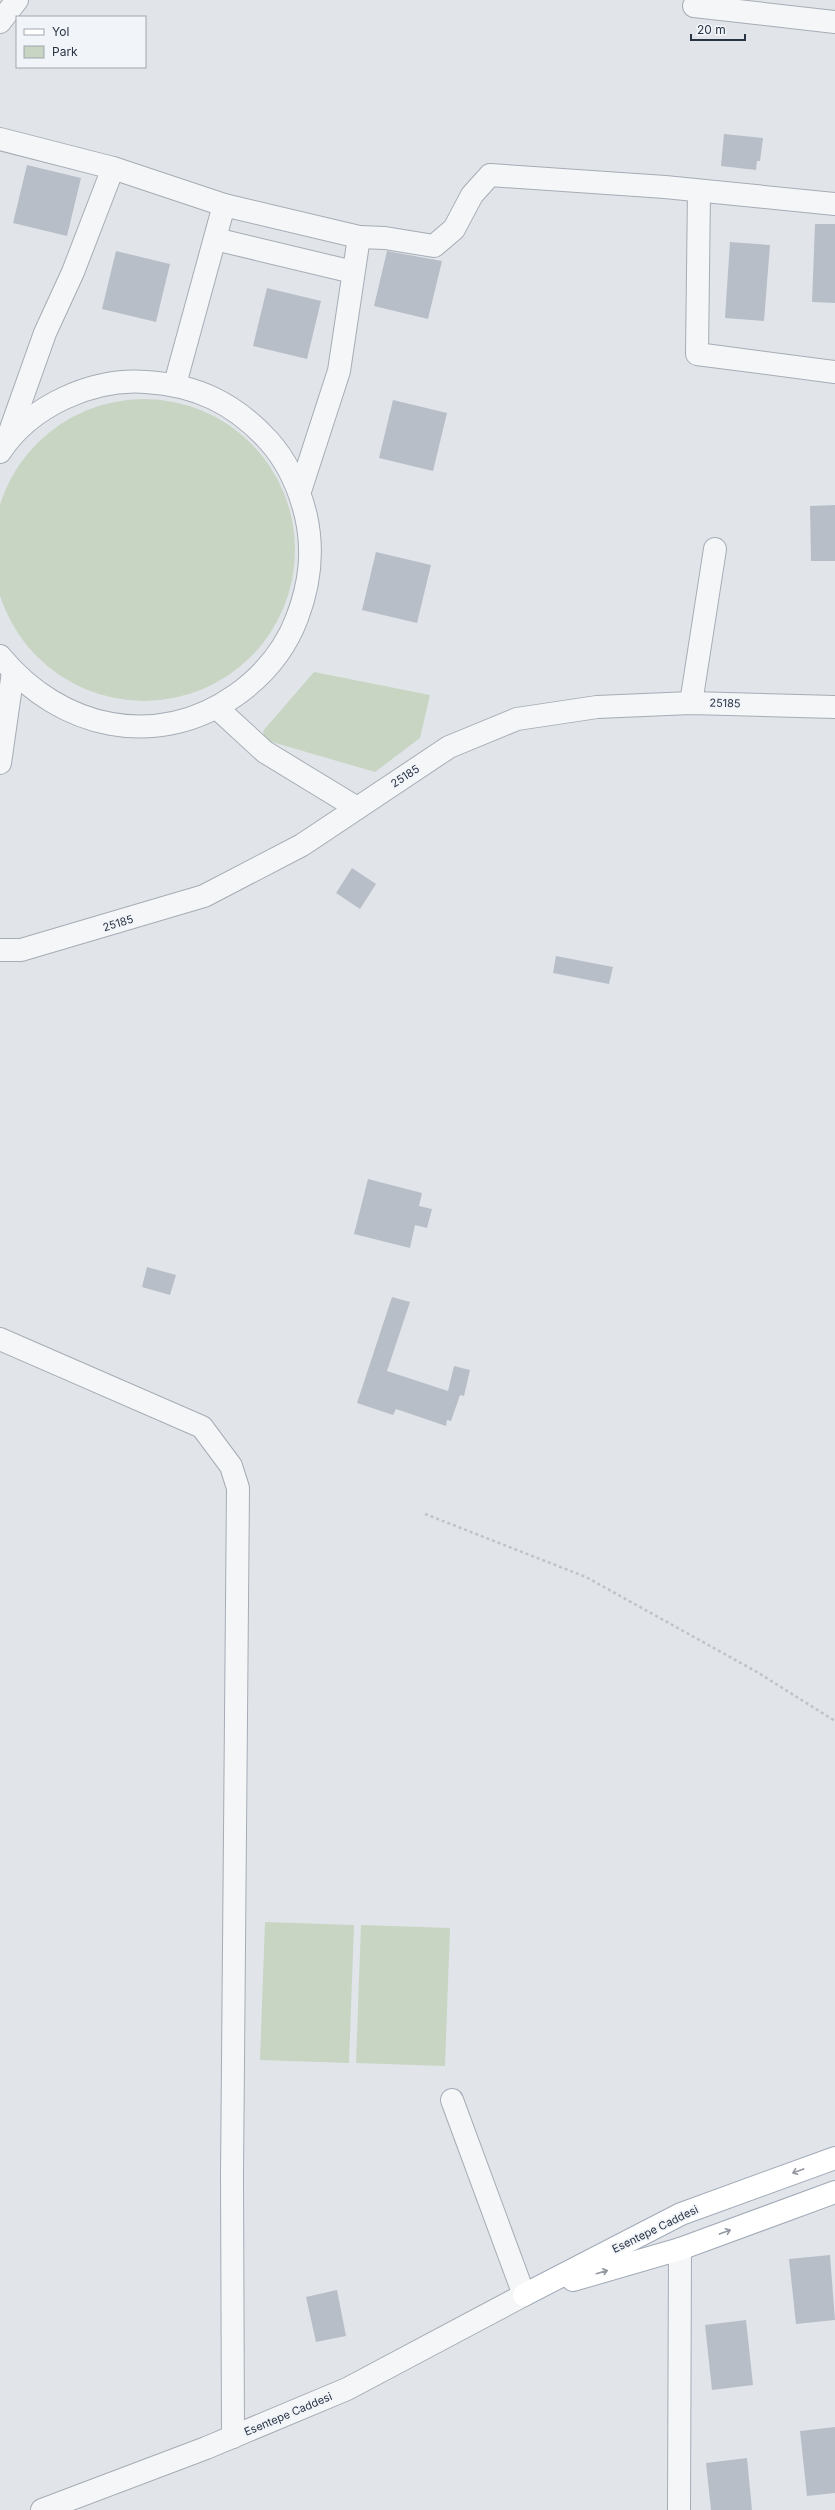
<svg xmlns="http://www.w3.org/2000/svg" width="835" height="2510" font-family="Inter,sans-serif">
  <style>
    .green { fill: #c7d5c2 }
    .building { fill: #b8bec8 }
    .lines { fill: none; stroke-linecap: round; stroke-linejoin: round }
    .minor-casing { stroke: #a6acb5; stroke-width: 24 }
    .major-casing { stroke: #a0aab7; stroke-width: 24 }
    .path { stroke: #bfc3c9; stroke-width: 2.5; stroke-dasharray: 3 3; stroke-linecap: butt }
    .minor { stroke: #f4f6f8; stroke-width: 22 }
    .major { stroke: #fff; stroke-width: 22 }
    .oneway { stroke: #9499a1 }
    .labels { text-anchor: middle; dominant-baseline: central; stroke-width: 3.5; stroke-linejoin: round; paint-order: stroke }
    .street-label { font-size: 11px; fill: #283343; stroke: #f1f4f8 }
  </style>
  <rect width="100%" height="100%" fill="#e1e5ea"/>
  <g class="green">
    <circle cx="144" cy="550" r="151"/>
    <path d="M314,672L430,695L420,738L375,772L265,740L263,731Z"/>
    <path d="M265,1922L354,1925L349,2063L260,2060Z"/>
    <path d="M361,1925L450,1928L445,2066L356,2063Z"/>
  </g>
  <g class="building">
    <path d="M724,134L763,138L760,161H757L756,170L721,166Z"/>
    <path d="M27,165L81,178L67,236L13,223Z"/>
    <path d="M815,224H835V303L812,302Z"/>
    <path d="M730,242L770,245L764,321L725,318Z"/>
    <path d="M116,251L170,264L156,322L102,309Z"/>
    <path d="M387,251L442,261L428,319L374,306Z"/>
    <path d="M267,288L321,301L307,359L253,346Z"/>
    <path d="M393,400L447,413L433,471L379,458Z"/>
    <path d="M835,505V561H811L810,506Z"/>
    <path d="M376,552L431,565L417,623L362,610Z"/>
    <path d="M352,868L376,884L360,909L336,893Z"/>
    <path d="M556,956L613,967L609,984L553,973Z"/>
    <path d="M368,1179L422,1193L419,1206L432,1209L427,1228L415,1225L410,1248L354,1234Z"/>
    <path d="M147,1267L176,1275L170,1295L142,1287Z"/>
    <path d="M392,1297L410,1302L387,1371L448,1391L454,1366L470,1370L464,1396L460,1395L451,1421L447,1420L446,1426L396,1409L393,1415L357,1403Z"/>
    <path d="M830,2255L835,2320L796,2324L789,2259Z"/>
    <path d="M337,2290L346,2336L316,2342L306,2297Z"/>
    <path d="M746,2320L753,2385L712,2390L705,2325Z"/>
    <path d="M835,2427V2493L807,2496L800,2431Z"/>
    <path d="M747,2458L752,2510H711L706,2463Z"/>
  </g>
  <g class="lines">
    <g class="minor-casing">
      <g id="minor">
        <path d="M694,6L835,22"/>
        <path d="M0,22L17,0"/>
        <path d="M0,139L113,168L224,205L359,237L339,371L300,491"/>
        <path d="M699,191L697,354L835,372"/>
        <path d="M359,237L385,238L434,246L454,229L472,195L490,175L665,187L835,204"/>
        <path d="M215,239L353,272"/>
        <path d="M175,384L224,205"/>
        <path d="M7,440L45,333L73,272L113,168"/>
        <path d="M0,452C30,406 92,378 146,382C196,385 234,403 268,440C288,462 299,487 306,516C314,552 310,584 297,618C285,650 264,675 236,695C157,751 60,729 0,656"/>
        <path d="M691,703L715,549"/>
        <path d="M217,708L265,752L357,808"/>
        <path d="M0,763L13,672"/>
        <path d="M0,950H21L204,896L302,845L449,747L517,719L597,707L691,703L835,707"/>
        <path d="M0,1339L202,1427L231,1466L238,1488L232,2176L233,2437"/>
        <path d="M42,2510L206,2448L347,2389L524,2295L452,2100"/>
        <path d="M679,2510L680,2249"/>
      </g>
    </g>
    <g class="major-casing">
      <g id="major">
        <path d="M573,2280L680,2249L835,2192"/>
        <path d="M524,2295L681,2214L835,2158"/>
      </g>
    </g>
    <path class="path" d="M425,1514L586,1577L757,1672L835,1721"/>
    <use href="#minor" class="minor"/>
    <use href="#major" class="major"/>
  </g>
  <defs><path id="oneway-shaft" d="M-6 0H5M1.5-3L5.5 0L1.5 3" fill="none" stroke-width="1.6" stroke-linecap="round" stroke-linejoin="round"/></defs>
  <g class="oneway">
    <use href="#oneway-shaft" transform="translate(798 2171) rotate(160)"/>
    <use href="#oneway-shaft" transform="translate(725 2232) rotate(-20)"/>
    <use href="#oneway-shaft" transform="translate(602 2272) rotate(-16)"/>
  </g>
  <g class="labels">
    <g class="street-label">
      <text transform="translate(725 703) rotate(2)">25185</text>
      <text transform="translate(405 776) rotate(-33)">25185</text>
      <text transform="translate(118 923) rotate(-17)">25185</text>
      <text transform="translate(655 2229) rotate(-26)">Esentepe Caddesi</text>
      <text transform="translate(288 2414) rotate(-23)">Esentepe Caddesi</text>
    </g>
  </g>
  <rect x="16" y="16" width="130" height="52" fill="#f1f4f8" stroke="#a1a7b0"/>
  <rect x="24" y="29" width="20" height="6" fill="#ffffff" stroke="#a1a7b0"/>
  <text x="52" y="36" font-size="12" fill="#283343">Yol</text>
  <rect x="24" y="46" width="20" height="12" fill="#c7d5c2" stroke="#a1a7b0"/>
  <text x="52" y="56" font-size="12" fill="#283343">Park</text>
  <path d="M691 34v6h54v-6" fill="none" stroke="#283343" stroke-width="2"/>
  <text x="697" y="34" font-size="12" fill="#283343" stroke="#f1f4f8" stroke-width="3" paint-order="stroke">20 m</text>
</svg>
